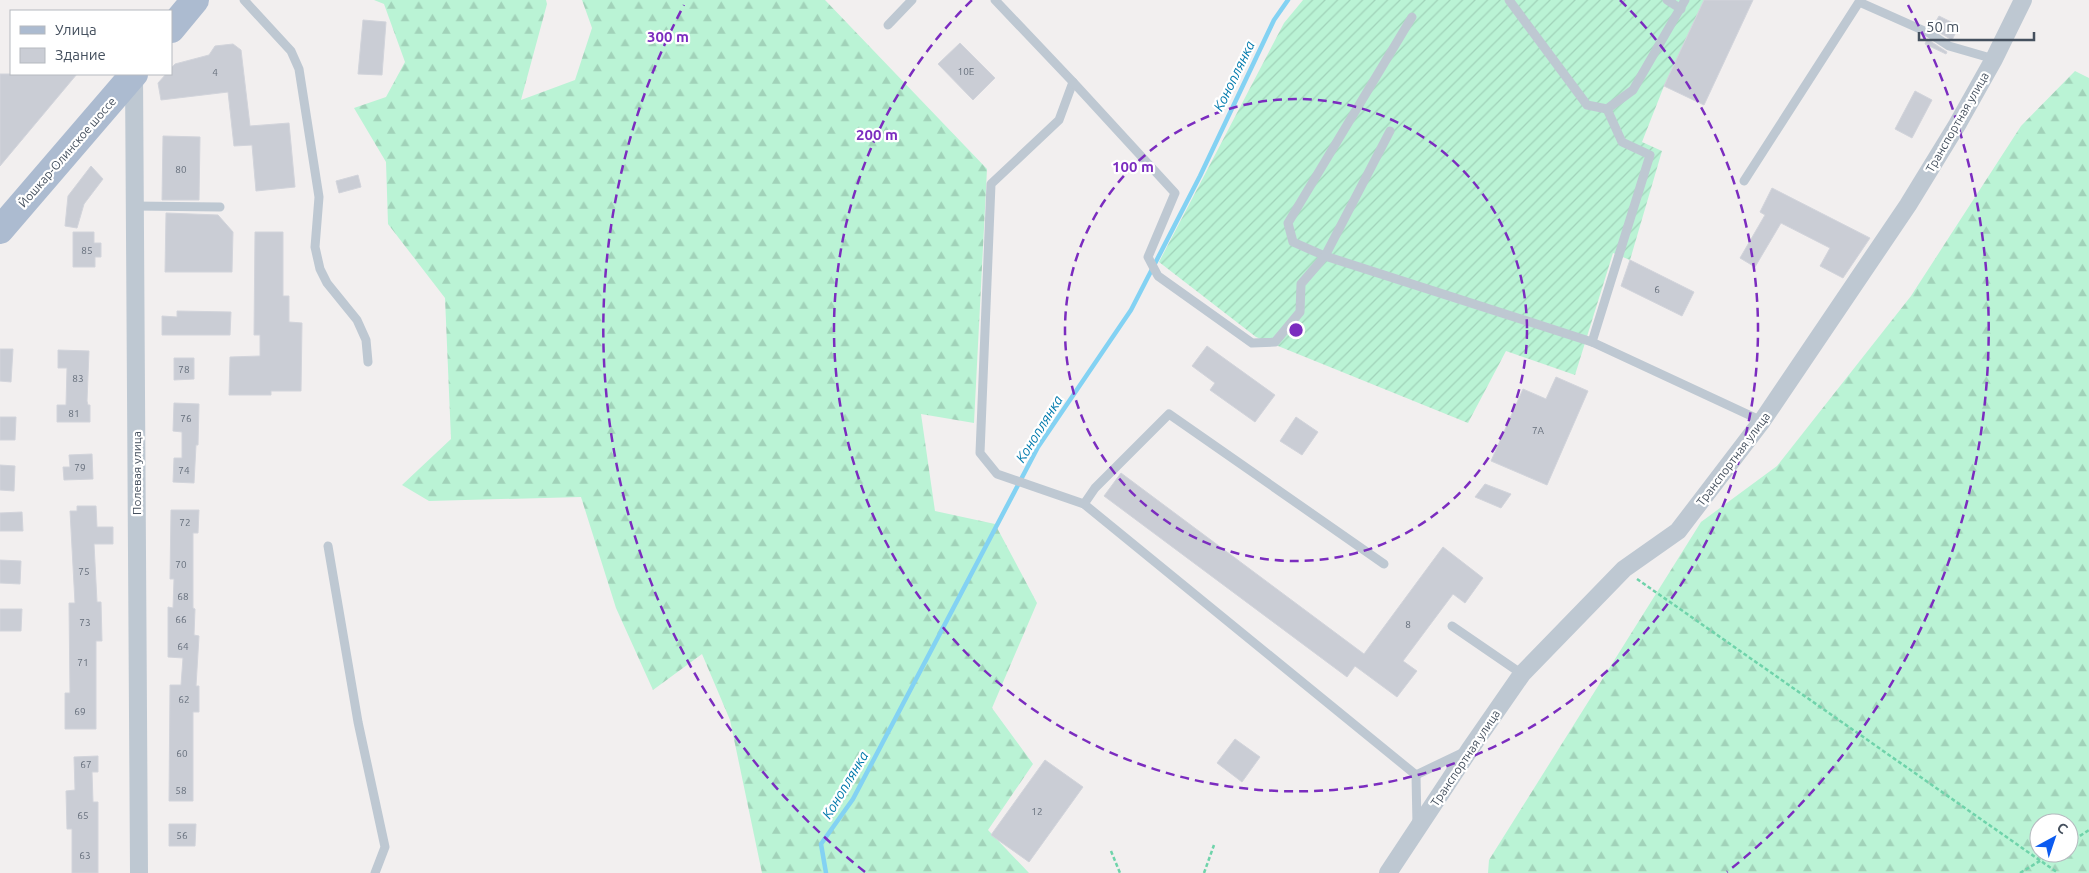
<svg xmlns="http://www.w3.org/2000/svg" width="2089" height="873" font-family="Ubuntu,sans-serif">
  <style>
    .forest { fill: url(#forest-firs); fill-rule: evenodd }
    .garden { fill: url(#garden-furrows) }
    .lines { fill: none; stroke-linecap: round; stroke-linejoin: round }
    .stream { stroke: #83d2f3; stroke-width: 4.5 }
    .building { fill: #cacdd5; stroke: #d2d4db }
    .path { stroke: #6fd3aa; stroke-width: 2.5; stroke-dasharray: 4 2.5; stroke-linecap: butt }
    .lane { stroke: #bec8d2; stroke-width: 9 }
    .street { stroke: #bec8d2; stroke-width: 18 }
    .primary { stroke: #acbbd0; stroke-width: 28 }
    .ring { fill: none; stroke: #7b2cbf; stroke-width: 2.5; stroke-dasharray: 9 6 }
    .labels { text-anchor: middle; dominant-baseline: central; stroke-width: 4.5; stroke-linejoin: round; paint-order: stroke }
    .number-label { font-size: 10px; fill: #666f7c }
    .street-label { font-size: 12px; fill: #45505e; stroke: #fff }
    .water-label { font-size: 14px; font-style: italic; fill: #027aad; stroke: #fff }
    .centre { fill: #7b2cbf; stroke: #fff; stroke-width: 2.5 }
    .ring-label { font-size: 15px; text-anchor: middle; font-weight: bold; fill: #7b2cbf; stroke: #fff; stroke-width: 4.5; stroke-linejoin: round; paint-order: stroke }
  </style>
  <defs>
    <pattern id="forest-firs" width="22" height="20" patternUnits="userSpaceOnUse" patternTransform="scale(1.25)"><rect width="22" height="20" fill="#baf3d5"/><path d="M5 1l3.5 6h-7zM16 11l3.5 6h-7z" fill="#a1d2b9"/></pattern>
    <pattern id="garden-furrows" width="10" height="10" patternUnits="userSpaceOnUse" patternTransform="scale(1.25)"><rect width="10" height="10" fill="#baf3d5"/><path d="M-1 1l2-2M0 10L10 0M9 11l2-2" fill="none" stroke="#a1d2b9"/></pattern>
  </defs>
  <rect width="100%" height="100%" fill="#f2efef"/>
  <g class="forest">
    <path d="M374,0H546L547,4L521,100L575,80L592,28L582,0H825L987,169L974,423L921,414L935,511L995,524L1037,603L992,708L1033,764L988,830L1029,873H762L730,720L702,654L653,690L616,608L581,497L429,501L402,485L451,439L445,298L388,224L386,162L354,108L386,97L405,62L384,4Z"/>
    <path d="M2075,71L2089,78V873H1488L1489,860L1701,522L1777,466L1911,296L2021,126ZM2039,823H2069V853H2039Z"/>
  </g>
  <path class="garden" d="M1303,0H1704L1664,86L1642,142L1662,151L1630,260L1613,253L1575,375L1506,351L1468,423L1256,337L1159,262L1284,23Z"/>
  <g class="lines">
    <path class="stream" d="M826,873L821,844L853,799L1038,447L1131,310L1200,176L1274,20L1288,0"/>
  </g>
  <g class="building">
    <path d="M1704,0H1753L1704,105L1664,86Z"/>
    <path d="M1939,16L1959,26L1952,40L1932,28Z"/>
    <path d="M363,20L386,22L382,75L358,74Z"/>
    <path d="M1927,39L1947,52L1946,54L1925,44Z"/>
    <path d="M960,43L995,78L973,100L938,64Z"/>
    <path d="M233,44L241,50L250,126L289,123L295,187L256,191L252,145L234,146L228,92L161,100L158,83L166,74H171V68L175,64L209,55L215,46Z"/>
    <path d="M0,74H77L0,166Z"/>
    <path d="M1915,91L1932,100L1912,138L1895,129Z"/>
    <path d="M163,136L200,137L199,200H162Z"/>
    <path d="M91,166L103,179L84,204L77,228L65,226L68,196Z"/>
    <path d="M358,175L361,187L339,193L336,181Z"/>
    <path d="M1772,188L1870,238L1843,278L1820,266L1830,248L1781,223L1755,267L1740,258L1765,215L1760,212Z"/>
    <path d="M166,213L218,215L233,232L232,272H165Z"/>
    <path d="M73,232H94V243H101V257H95V267H73Z"/>
    <path d="M255,232H283V296H289V322L302,323L301,391H271V395H229L230,357L260,356V335H254Z"/>
    <path d="M1630,260L1694,292L1682,316L1621,286Z"/>
    <path d="M177,311L231,312L230,335H162V316L177,317Z"/>
    <path d="M1207,346L1275,395L1255,422L1210,390L1215,383L1192,366Z"/>
    <path d="M0,349H13L11,382L0,381Z"/>
    <path d="M58,350L89,351L87,401L88,405H90V422H57V405H66L67,368H58Z"/>
    <path d="M174,358H194V379L174,380Z"/>
    <path d="M1556,377L1588,391L1547,485L1491,461L1523,389L1546,399Z"/>
    <path d="M174,403L199,404L198,445H196L194,483L173,482L174,458H182V432L173,431Z"/>
    <path d="M0,417H16L15,440H0Z"/>
    <path d="M1296,417L1318,432L1302,455L1280,441Z"/>
    <path d="M92,454L93,479L64,480L63,467H70L69,455Z"/>
    <path d="M0,465L15,466L14,491L0,490Z"/>
    <path d="M1121,473L1364,654L1443,547L1483,578L1465,603L1453,594L1403,661L1417,671L1397,697L1355,666L1347,677L1104,496Z"/>
    <path d="M1485,484L1511,494L1501,508L1475,497Z"/>
    <path d="M77,506H96L97,527H113V544H94L97,602H101L102,641H96V729H65V693H70L69,603H75L70,511H77Z"/>
    <path d="M171,510H199L198,533H193V608L195,609L194,635L199,636L196,686H199V712H193V801H169L170,685H181L183,658L168,657V607L173,608L174,579H170Z"/>
    <path d="M22,512L23,531H0V513Z"/>
    <path d="M0,560L21,561L20,584L0,583Z"/>
    <path d="M0,609H22L21,631H0Z"/>
    <path d="M1235,739L1260,757L1242,782L1217,763Z"/>
    <path d="M98,756V772H92L93,802H98V873H72V829H67L66,791L75,790L74,757Z"/>
    <path d="M1045,760L1083,787L1029,862L991,835Z"/>
    <path d="M169,824H196L195,846H169Z"/>
  </g>
  <g class="lines">
    <g class="path">
      <path d="M1637,579L2058,873"/>
      <path d="M2069,843L2089,830"/>
      <path d="M1111,851L1120,873"/>
      <path d="M1204,873L1214,845"/>
      <path d="M2020,873L2053,853"/>
    </g>
    <g class="lane">
      <path d="M244,0L291,51L299,69L319,197L315,247L320,269L327,283L357,320L366,340L368,362"/>
      <path d="M995,0L1073,82L1059,120L991,184L980,453L997,474L1084,504L1416,775L1464,752"/>
      <path d="M1509,0L1587,105L1607,109L1633,90L1685,0"/>
      <path d="M1667,0L1681,9"/>
      <path d="M1412,17L1288,223L1293,242L1325,256L1592,342"/>
      <path d="M888,25L912,0"/>
      <path d="M1073,82L1175,193L1148,257L1158,276L1252,343L1275,342L1300,312L1301,284L1325,256L1390,131"/>
      <path d="M1607,109L1622,142L1650,155L1592,342L1762,421"/>
      <path d="M1744,181L1859,2L1929,33L1949,46L1994,59"/>
      <path d="M134,206L220,207"/>
      <path d="M1084,504L1095,488L1169,414L1384,564"/>
      <path d="M328,546L358,722L385,847L375,873"/>
      <path d="M1452,626L1522,674"/>
      <path d="M1416,775L1417,825"/>
    </g>
    <g class="street">
      <path d="M134,74L139,873"/>
      <path d="M1388,873L1470,749L1522,674L1624,569L1678,531L1762,421L1908,205L1957,125L1994,59L2023,0"/>
    </g>
    <g class="primary">
      <path d="M171,29L195,0"/>
      <path d="M0,230L134,74"/>
    </g>
  </g>
  <g class="ring">
    <circle cx="1296" cy="330" r="231"/>
    <path d="M1620 0A462 462 0 1 1 972 0"/>
    <path d="M865 872A693 693 0 0 1 684 5M1908 5A693 693 0 0 1 1727 872"/>
  </g>
  <g class="labels">
    <g class="number-label">
      <text x="966" y="71">10Е</text>
      <text x="215" y="72">4</text>
      <text x="181" y="169">80</text>
      <text x="87" y="250">85</text>
      <text x="1657" y="289">6</text>
      <text x="184" y="369">78</text>
      <text x="78" y="378">83</text>
      <text x="74" y="413">81</text>
      <text x="186" y="418">76</text>
      <text x="1538" y="430">7А</text>
      <text x="80" y="467">79</text>
      <text x="184" y="470">74</text>
      <text x="185" y="522">72</text>
      <text x="181" y="564">70</text>
      <text x="84" y="571">75</text>
      <text x="183" y="596">68</text>
      <text x="181" y="619">66</text>
      <text x="85" y="622">73</text>
      <text x="1408" y="624">8</text>
      <text x="183" y="646">64</text>
      <text x="83" y="662">71</text>
      <text x="184" y="699">62</text>
      <text x="80" y="711">69</text>
      <text x="182" y="753">60</text>
      <text x="86" y="764">67</text>
      <text x="181" y="790">58</text>
      <text x="1037" y="811">12</text>
      <text x="83" y="815">65</text>
      <text x="182" y="835">56</text>
      <text x="85" y="855">63</text>
    </g>
    <g class="street-label">
      <text transform="translate(1957 122) rotate(-60)">Транспортная улица</text>
      <text transform="translate(67 152) rotate(-49)">Йошкар-Олинское шоссе</text>
      <text transform="translate(1733 459) rotate(-53)">Транспортная улица</text>
      <text transform="translate(136 473) rotate(-90)">Полевая улица</text>
      <text transform="translate(1465 758) rotate(-56)">Транспортная улица</text>
    </g>
    <g class="water-label">
      <text transform="translate(1234 76) rotate(-64)">Коноплянка</text>
      <text transform="translate(1039 429) rotate(-58)">Коноплянка</text>
      <text transform="translate(845 785) rotate(-59)">Коноплянка</text>
    </g>
  </g>
  <circle cx="1296" cy="330" r="8" class="centre"/>
  <g class="ring-label">
    <text x="668" y="42">300 m</text>
    <text x="877" y="140">200 m</text>
    <text x="1133" y="172">100 m</text>
  </g>
  <rect x="10" y="10" width="162" height="65" fill="#ffffff" stroke="#b5b9bf"/>
  <rect x="20" y="26" width="25" height="8" fill="#acbbd0" stroke="#b5b9bf"/>
  <text x="55" y="35" font-size="15" fill="#45505e">Улица</text>
  <rect x="20" y="48" width="25" height="15" fill="#cacdd5" stroke="#b5b9bf"/>
  <text x="55" y="60" font-size="15" fill="#45505e">Здание</text>
  <g transform="translate(2054 838) rotate(40)"><circle r="24" fill="#ffffff" stroke="#b5b9bf"/>
  <path d="M0-4L9 19L0 12L-9 19Z" fill="#0b5bf0"/>
  <text y="-8" font-size="14" font-weight="bold" text-anchor="middle" fill="#45505e">С</text>
  </g>
  <path d="M1919 32v8h115v-8" fill="none" stroke="#45505e" stroke-width="2.5"/>
  <text x="1926" y="32" font-size="15" fill="#45505e" stroke="#ffffff" stroke-width="4" paint-order="stroke">50 m</text>
</svg>
